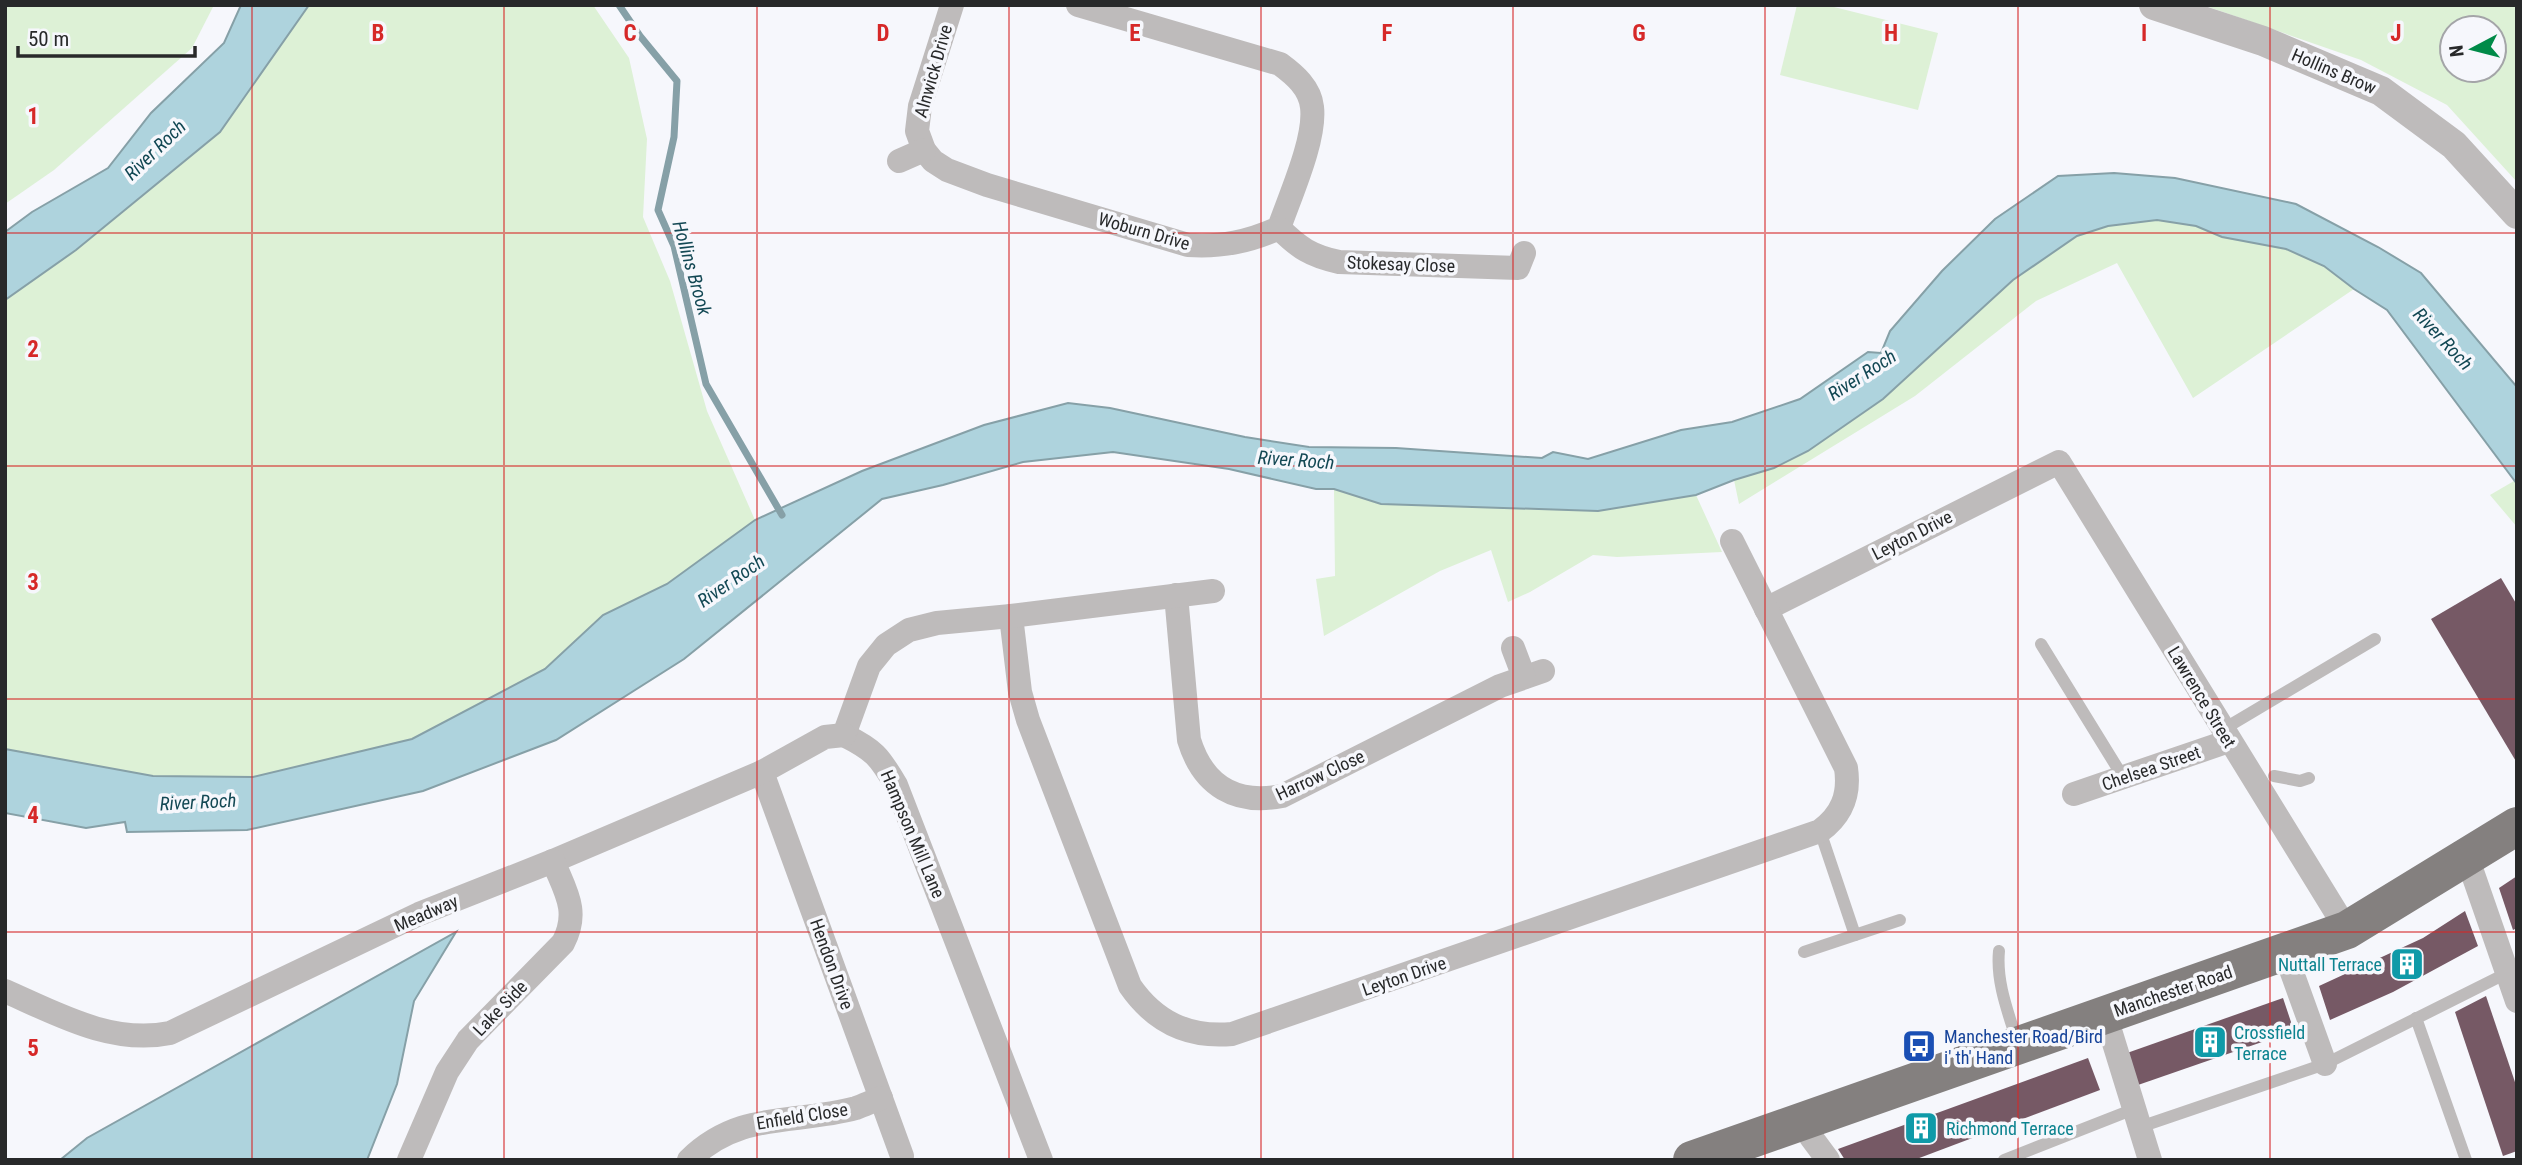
<svg xmlns="http://www.w3.org/2000/svg" width="2522" height="1165" font-family="'Roboto Condensed',sans-serif">
  <style>
    .green { fill: #ddf1d6; fill-rule: evenodd }
    .water { fill: #aed3dd; stroke: #86a0a7; stroke-width: 2 }
    .lines { fill: none; stroke-linecap: round; stroke-linejoin: round }
    .stream { stroke: #86a0a7; stroke-width: 7 }
    .building { fill: #765965 }
    .service { stroke: #bebbbb; stroke-width: 12 }
    .minor { stroke: #bebbbb; stroke-width: 24 }
    .tertiary { stroke: #bebbbb; stroke-width: 30 }
    .trunk { stroke: #84807f; stroke-width: 38 }
    .grid { fill: none; stroke: #d62828; stroke-width: 2; stroke-opacity: 0.55 }
    .labels { text-anchor: middle; dominant-baseline: central; stroke-width: 7; stroke-linejoin: round; paint-order: stroke }
    .street-label { font-size: 18px; fill: #28292a; stroke: #f6f7fc }
    .culture-label { font-size: 18px; fill: #0d838f; stroke: #f6f7fc; text-anchor: start }
    .transit-label { font-size: 18px; fill: #164399; stroke: #f6f7fc; text-anchor: start }
    .water-label { font-size: 19px; font-style: italic; fill: #134854; stroke: #f6f7fc }
    .grid-label { font-size: 23px; text-anchor: middle; font-weight: bold; fill: #d62828; stroke: #f6f7fc; stroke-width: 7; stroke-linejoin: round; paint-order: stroke }
  </style>
  <rect width="100%" height="100%" fill="#f6f7fc"/>
  <g class="green">
    <path d="M5,5H214L192,48L54,170L5,204Z"/>
    <path d="M309,5H593L629,58L647,139L643,217L670,281L707,411L755,520L667,584L603,615L545,669L412,739L254,777L153,776L5,749V300L76,250L220,132Z"/>
    <path d="M1797,5H1826L1938,33L1918,110L1780,75Z"/>
    <path d="M2203,5H2517V182L2447,105L2361,60ZM2452,28H2494V70H2452Z"/>
    <path d="M2157,220L2197,226L2222,237L2286,249L2324,266L2354,289L2193,398L2117,263L2036,301L1915,396L1739,504L1734,480L1774,468L1808,451L1883,399L2013,280L2077,236L2108,226Z"/>
    <path d="M2514,481L2517,484V527L2490,495Z"/>
    <path d="M1334,489L1381,504L1598,511L1696,495L1722,552L1617,557L1593,555L1530,592L1508,602L1491,550L1440,571L1324,636L1316,579L1335,576Z"/>
  </g>
  <g class="water">
    <path d="M241,5H309L220,132L76,250L5,300V232L32,212L108,168L151,113L224,43Z"/>
    <path d="M2114,173L2175,178L2296,204L2378,247L2421,273L2517,387V484L2387,310L2354,289L2324,266L2286,249L2222,237L2196,226L2157,220L2108,226L2077,236L2013,280L1883,399L1808,451L1774,468L1734,480L1696,495L1598,511L1381,504L1334,489H1316L1229,469L1113,452L1023,462L943,485L882,499L684,659L556,740L423,791L247,830L127,832L125,822L86,828L5,813V749L153,776L253,777L412,739L545,669L603,615L667,584L755,520L862,471L984,425L1068,403L1110,408L1245,437L1309,447L1396,448L1542,458L1553,452L1588,459L1681,430L1732,422L1800,399L1868,352L1881,353L1890,331L1942,271L1995,219L2058,176Z"/>
    <path d="M456,932L414,1001L397,1084L367,1160H60L87,1138Z"/>
  </g>
  <g class="lines">
    <path class="stream" d="M619,5L640,36L677,81L674,137L658,210L674,246L706,384L782,515"/>
  </g>
  <g class="building">
    <path d="M2501,578L2517,605V763L2431,619Z"/>
    <path d="M2517,876V928L2513,930L2499,888Z"/>
    <path d="M2465,911L2478,946L2393,992L2330,1020L2319,986L2423,938Z"/>
    <path d="M2486,996L2517,1088V1151L2503,1156L2455,1012Z"/>
    <path d="M2283,998L2294,1031L2138,1085L2127,1053Z"/>
    <path d="M2088,1058L2100,1090L1914,1160H1845L1838,1149Z"/>
  </g>
  <g class="lines">
    <g class="service">
      <path d="M2041,644L2123,777"/>
      <path d="M2222,730L2375,639"/>
      <path d="M2274,776L2300,781L2309,778"/>
      <path d="M1855,935L1900,920"/>
      <path d="M1999,951C1996,982 2008,1012 2017,1041"/>
      <path d="M1804,952L1855,935L1820,831"/>
      <path d="M2416,1018L2466,1160"/>
      <path d="M2140,1127L2325,1064L2507,973"/>
      <path d="M2004,1160L2134,1109"/>
    </g>
    <g class="minor">
      <path d="M952,5L920,106L917,131L924,150L933,161L947,170L987,185L1188,245C1222,247 1248,242 1279,228C1290,196 1316,139 1312,107C1310,88 1295,75 1280,64L1078,5"/>
      <path d="M899,161L924,150"/>
      <path d="M1279,228C1299,248 1311,256 1339,262L1518,268L1524,253"/>
      <path d="M1176,595L1189,740C1203,786 1236,805 1282,796L1500,686L1543,671"/>
      <path d="M1766,609L2059,462L2347,930"/>
      <path d="M1011,616L1020,692L1028,720L1130,986C1155,1022 1188,1038 1232,1034L1820,831C1842,815 1850,795 1846,768L1732,541"/>
      <path d="M1513,648L1524,677"/>
      <path d="M844,735C874,750 879,756 896,785L1041,1160"/>
      <path d="M844,735L869,666L886,645L909,630L937,623L1011,616L1213,591"/>
      <path d="M762,772L902,1156"/>
      <path d="M2074,794L2229,741"/>
      <path d="M2467,857L2517,1001"/>
      <path d="M2285,953L2325,1064"/>
      <path d="M5,991C57,1014 112,1045 170,1033L419,914L553,861L762,772L825,737L844,735"/>
      <path d="M2105,1014L2150,1160"/>
      <path d="M1805,1120L1811,1137L1828,1160"/>
      <path d="M409,1160L447,1072L468,1040L563,943C580,911 565,891 553,861"/>
      <path d="M689,1160C740,1110 794,1125 856,1108C864,1105 873,1101 881,1098"/>
    </g>
    <path class="tertiary" d="M2154,5L2263,41L2381,91L2454,145L2517,214"/>
    <path class="trunk" d="M1692,1160L2347,930L2517,826"/>
  </g>
  <path class="grid" d="M252,5V1160M504,5V1160M757,5V1160M1009,5V1160M1261,5V1160M1513,5V1160M1765,5V1160M2018,5V1160M2270,5V1160M5,233H2517M5,466H2517M5,699H2517M5,932H2517"/>
  <defs>
    <g id="building-square" transform="scale(1.75)"><rect x="-9" y="-9" width="18" height="18" rx="4" fill="#0f9aa8" stroke="#f6f7fc"/><path d="M-4-6H4V6H1V3H-1V6H-4ZM-2.5-4.3h1.7v1.8h-1.7ZM.8-4.3h1.7v1.8H.8ZM-2.5-1h1.7V.8h-1.7ZM.8-1h1.7V.8H.8Z" fill="#fff"/></g>
    <g id="bus-square" transform="scale(1.75)"><rect x="-9" y="-9" width="18" height="18" rx="4" fill="#1a4fb4" stroke="#f6f7fc"/><path d="M-5-6H5V4H4V6H2V4H-2V6H-4V4H-5ZM-3.5-4V0h7V-4ZM-3.5 1.2v1.5H-2V1.2ZM2 1.2v1.5H3.5V1.2Z" fill="#fff"/></g>
  </defs>
  <g fill-rule="evenodd">
    <use href="#building-square" x="2407" y="964"/>
    <use href="#building-square" x="2210" y="1042"/>
    <use href="#bus-square" x="1919" y="1046"/>
    <use href="#building-square" x="1921" y="1128"/>
  </g>
  <g class="labels">
    <g class="street-label">
      <text transform="translate(933 71) rotate(-74)">Alnwick Drive</text>
      <text transform="translate(2334 71) rotate(23)">Hollins Brow</text>
      <text transform="translate(1144 231) rotate(16)">Woburn Drive</text>
      <text transform="translate(1401 264) rotate(2)">Stokesay Close</text>
      <text transform="translate(1912 535) rotate(-27)">Leyton Drive</text>
      <text transform="translate(2202 697) rotate(59)">Lawrence Street</text>
      <text transform="translate(2151 768) rotate(-19)">Chelsea Street</text>
      <text transform="translate(1320 775) rotate(-25)">Harrow Close</text>
      <text transform="translate(913 834) rotate(67)">Hampson Mill Lane</text>
      <text transform="translate(426 913) rotate(-23)">Meadway</text>
      <text transform="translate(832 964) rotate(70)">Hendon Drive</text>
      <text transform="translate(1404 976) rotate(-19)">Leyton Drive</text>
      <text transform="translate(2173 991) rotate(-19)">Manchester Road</text>
      <text transform="translate(500 1008) rotate(-46)">Lake Side</text>
      <text transform="translate(802 1116) rotate(-9)">Enfield Close</text>
    </g>
    <g class="culture-label">
      <text x="2382" y="964" text-anchor="end">Nuttall Terrace</text>
      <text x="2234" y="1032">Crossfield<tspan x="2234" dy="21">Terrace</tspan></text>
      <text x="1946" y="1128">Richmond Terrace</text>
    </g>
    <g class="transit-label">
      <text x="1944" y="1036">Manchester Road/Bird<tspan x="1944" dy="21">i' th' Hand</tspan></text>
    </g>
    <g class="water-label">
      <text transform="translate(155 150) rotate(-44)">River Roch</text>
      <text transform="translate(692 268) rotate(74)">Hollins Brook</text>
      <text transform="translate(2443 339) rotate(47)">River Roch</text>
      <text transform="translate(1862 375) rotate(-33)">River Roch</text>
      <text transform="translate(1296 460) rotate(4)">River Roch</text>
      <text transform="translate(731 581) rotate(-35)">River Roch</text>
      <text transform="translate(198 802) rotate(-3)">River Roch</text>
    </g>
  </g>
  <g class="grid-label">
    <text x="378" y="41">B</text>
    <text x="630" y="41">C</text>
    <text x="883" y="41">D</text>
    <text x="1135" y="41">E</text>
    <text x="1387" y="41">F</text>
    <text x="1639" y="41">G</text>
    <text x="1891" y="41">H</text>
    <text x="2144" y="41">I</text>
    <text x="2396" y="41">J</text>
    <text x="33" y="124">1</text>
    <text x="33" y="357">2</text>
    <text x="33" y="590">3</text>
    <text x="33" y="823">4</text>
    <text x="33" y="1056">5</text>
  </g>
  <rect width="2522" height="1165" fill="none" stroke="#28292a" stroke-width="14"/>
  <g transform="translate(2473 49) rotate(263)"><circle r="33" fill="#f6f7fc" stroke="#a4a5a8" stroke-width="2"/>
  <path d="M0-5L12 26L0 18L-12 26Z" fill="#008a48"/>
  <text y="-10" font-size="19" font-weight="bold" text-anchor="middle" fill="#28292a">N</text>
  </g>
  <path d="M18 46v10h177v-10" fill="none" stroke="#28292a" stroke-width="3.5"/>
  <text x="28" y="46" font-size="21" fill="#28292a" stroke="#f6f7fc" stroke-width="5" paint-order="stroke">50 m</text>
</svg>
